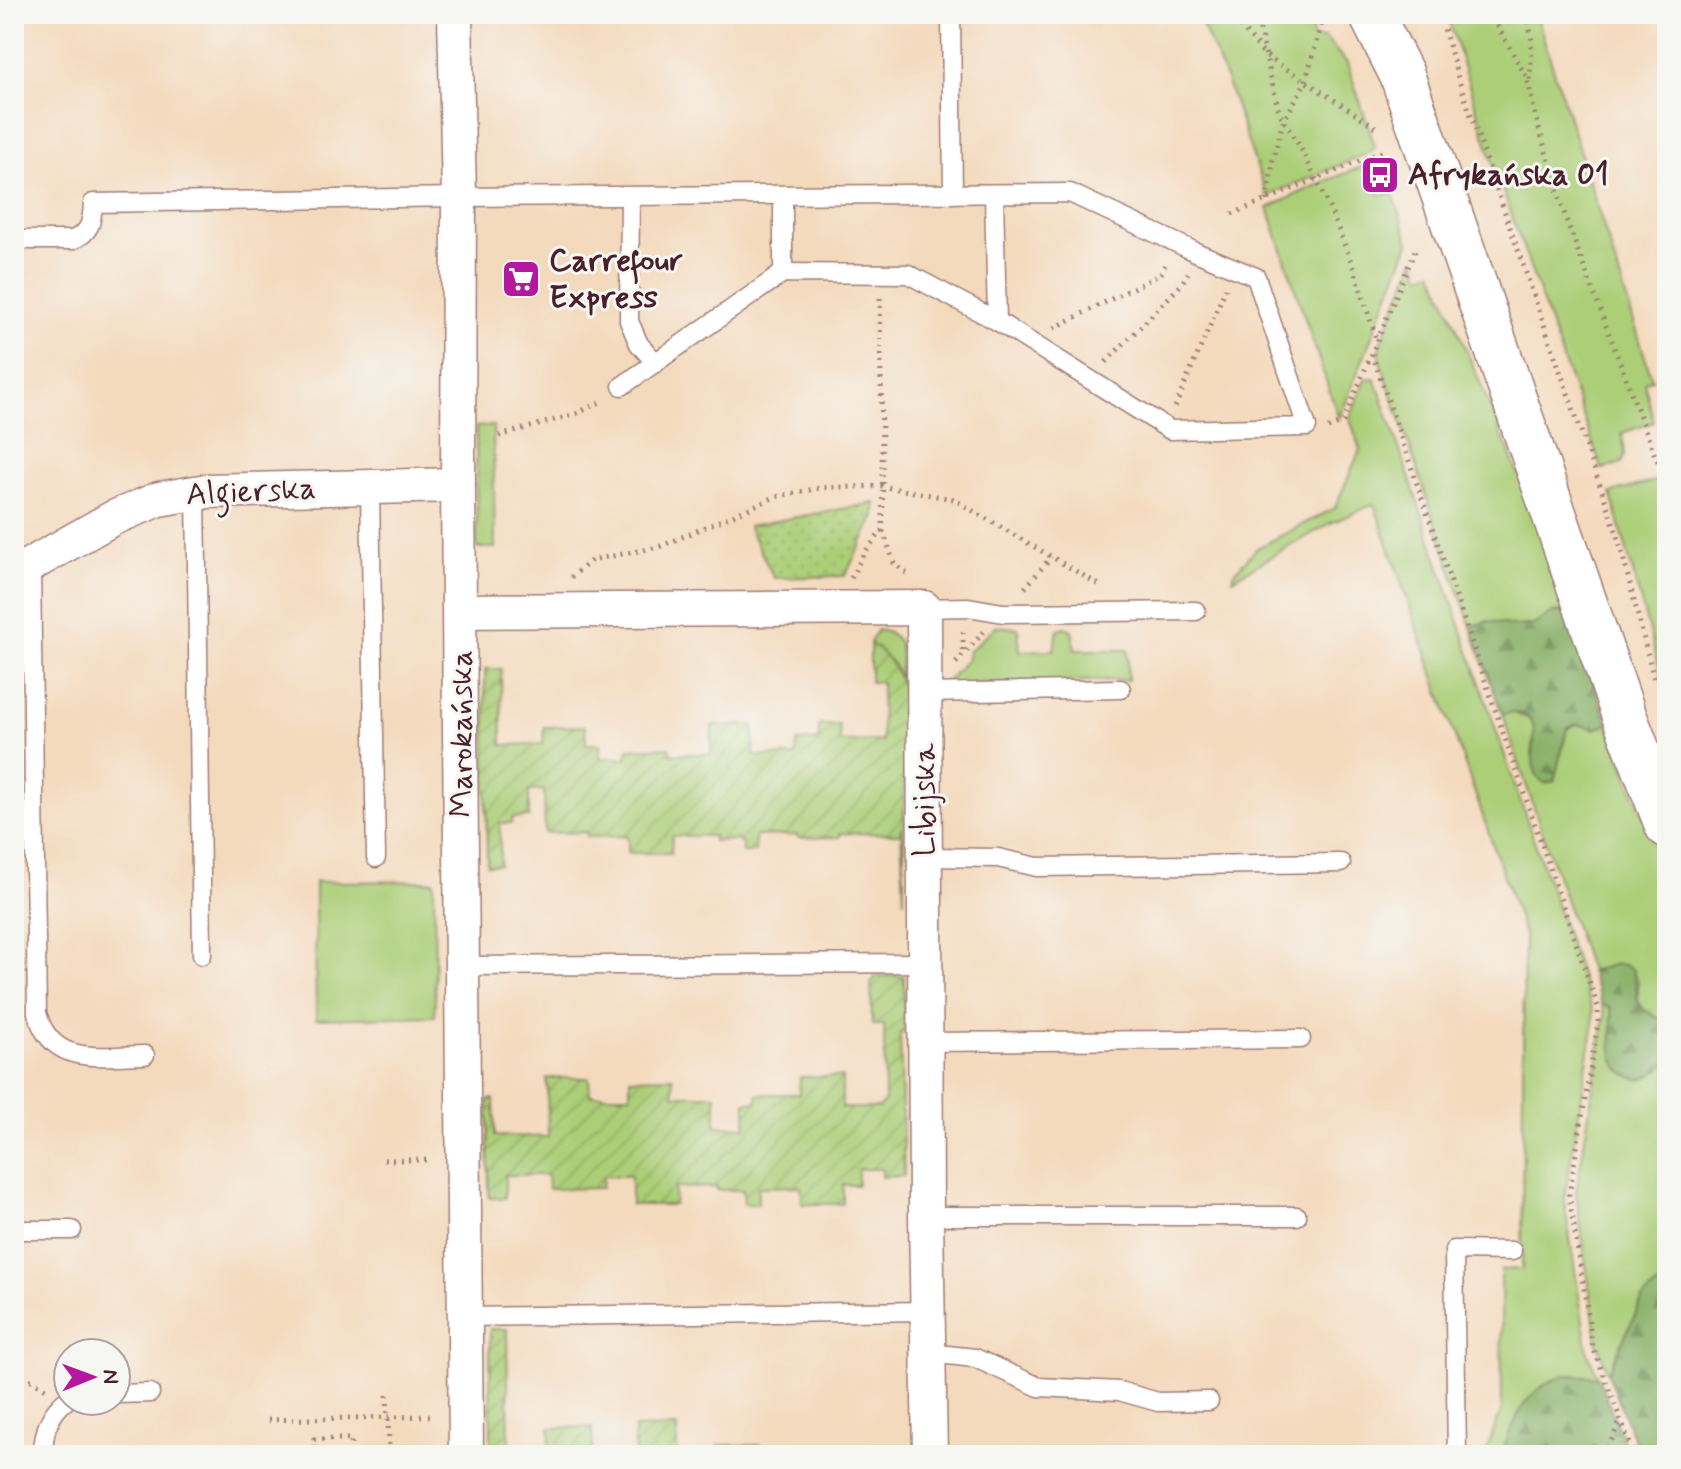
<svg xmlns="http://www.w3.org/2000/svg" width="1681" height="1469" font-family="Mynerve,sans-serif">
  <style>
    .grass { fill: #abce77; stroke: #7a7651; stroke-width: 2 }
    .forest { fill: url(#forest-firs); stroke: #69684a; stroke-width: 2 }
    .park { fill: url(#park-dots); stroke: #7a7651; stroke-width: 2 }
    .garden { fill: url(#garden-furrows); stroke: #7a7651; stroke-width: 2 }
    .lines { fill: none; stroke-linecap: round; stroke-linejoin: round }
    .lane-casing { stroke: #9f7c74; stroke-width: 21 }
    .street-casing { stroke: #9f7c74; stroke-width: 37 }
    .secondary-casing { stroke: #9f7c74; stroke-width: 47 }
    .path { stroke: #9f7c74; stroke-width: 5; stroke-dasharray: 2 6; stroke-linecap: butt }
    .lane { stroke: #fff; stroke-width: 18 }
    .street { stroke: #fff; stroke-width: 34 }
    .secondary { stroke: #fff; stroke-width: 44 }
    .labels { text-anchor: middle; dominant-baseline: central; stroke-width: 6; stroke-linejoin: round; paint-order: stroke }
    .poi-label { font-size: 32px; font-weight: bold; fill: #4a1f2b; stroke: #f6f6f2; text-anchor: start }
    .street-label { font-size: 32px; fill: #4a1f2b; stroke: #f6f6f2 }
  </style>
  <defs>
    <pattern id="forest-firs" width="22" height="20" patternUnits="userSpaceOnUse" patternTransform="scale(2)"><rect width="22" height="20" fill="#88b168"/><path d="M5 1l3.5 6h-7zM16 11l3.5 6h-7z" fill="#718f56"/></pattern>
    <pattern id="park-dots" width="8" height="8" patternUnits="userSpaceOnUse" patternTransform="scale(2)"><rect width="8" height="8" fill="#abce77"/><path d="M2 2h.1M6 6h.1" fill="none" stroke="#95b067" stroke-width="1.8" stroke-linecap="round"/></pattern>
    <pattern id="garden-furrows" width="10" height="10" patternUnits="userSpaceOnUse" patternTransform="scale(2)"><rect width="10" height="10" fill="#abce77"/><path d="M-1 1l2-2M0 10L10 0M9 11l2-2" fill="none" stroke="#95b067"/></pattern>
  </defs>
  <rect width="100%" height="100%" fill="#f6f6f2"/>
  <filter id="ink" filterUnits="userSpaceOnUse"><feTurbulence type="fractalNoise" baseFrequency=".0125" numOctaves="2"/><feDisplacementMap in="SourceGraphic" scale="16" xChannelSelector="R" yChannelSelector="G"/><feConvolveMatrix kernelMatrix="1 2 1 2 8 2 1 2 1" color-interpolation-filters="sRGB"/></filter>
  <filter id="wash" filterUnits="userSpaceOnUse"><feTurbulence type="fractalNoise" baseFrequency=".006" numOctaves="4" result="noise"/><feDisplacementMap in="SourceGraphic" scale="32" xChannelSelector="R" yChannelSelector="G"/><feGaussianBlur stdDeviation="1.8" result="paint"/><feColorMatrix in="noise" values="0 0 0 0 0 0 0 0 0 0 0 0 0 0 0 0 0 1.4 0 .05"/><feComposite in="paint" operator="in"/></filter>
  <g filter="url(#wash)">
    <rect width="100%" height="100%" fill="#f4dabd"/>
    <g class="grass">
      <path d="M1197,14H1275L1279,29L1310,22L1313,38H1325L1347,63L1375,146L1371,152L1267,196L1223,71Z"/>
      <path d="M1447,14H1536L1652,379L1644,382L1654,422L1622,433L1625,454L1622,463L1602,469L1493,163Z"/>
      <path d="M1369,164L1380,195L1393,194L1409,243L1339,419L1268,208L1321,183Z"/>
      <path d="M1415,259L1421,275L1433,271L1526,492L1568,610L1553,613L1534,625L1513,626L1489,621L1471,627L1380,360V344Z"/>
      <path d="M1375,378L1593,1012V1028L1564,1200L1588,1353L1598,1377L1566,1375L1508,1440L1501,1455H1485L1502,1408L1501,1270L1522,1269L1524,934L1374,504L1331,523L1232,579L1233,574L1257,548L1335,508L1360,450L1350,418L1365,379Z"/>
      <path d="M493,426L495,548H477L476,427Z"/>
      <path d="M1667,478V696L1611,493Z"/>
      <path d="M996,626L1018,628L1020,651L1054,650L1058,629L1064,627L1072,630L1075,650H1128V680L945,684L968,658V652Z"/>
      <path d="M877,630C906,634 901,653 900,677L892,663L870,643Z"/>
      <path d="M1511,712L1529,719L1535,729L1532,755L1544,783L1554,781L1567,729L1576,724H1608L1667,878V1021L1644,1010L1638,1001V981L1628,966L1617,964L1590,971L1502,714Z"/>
      <path d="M434,881L435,1016L316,1019L315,882Z"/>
      <path d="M1602,1005L1610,1007L1613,1028L1660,1070L1667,1062V1277L1643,1298L1608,1373L1597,1342L1576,1193L1605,1015Z"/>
    </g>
    <g class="forest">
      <path d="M1568,610L1608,724L1596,729L1576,724L1567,729L1554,781L1544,783C1514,761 1561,705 1502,714L1471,627L1489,621L1513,626L1533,625L1553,613Z"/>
      <path d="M1617,964L1628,966L1634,971L1638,1001L1644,1010L1667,1021V1062C1657,1073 1644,1084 1629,1076C1601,1062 1617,1031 1610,1007L1602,1005L1590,971Z"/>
      <path d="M1667,1277V1455H1640L1608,1373L1643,1298Z"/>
      <path d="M1566,1375L1598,1377L1629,1455H1501C1516,1418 1524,1388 1566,1375Z"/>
    </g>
    <path class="park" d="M875,503V516L845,576L774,578L748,526Z"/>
    <g class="garden">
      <path d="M870,643C890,657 899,672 904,695V901L901,827L900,834L840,833V837L798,838L797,835L755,836V852L743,853V845L737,840L713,841V836H672L671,853H628V836L587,837L586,832L545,833L544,790L529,791V817L512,818V823H500V865H487L485,669H501L502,745L543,744L544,727L585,726L586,744H600V758H627L628,749L670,747L671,754H711L712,726L754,725V756H796L797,742L819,740V725H839L840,742L882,741L881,682H870Z"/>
      <path d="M876,976H904V1032L900,1033L904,1176L882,1177V1169H858V1185H843V1204H802L801,1186L758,1187V1204H744L743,1190H717V1187L675,1188L674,1205H631V1176H603L602,1188L548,1189L547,1175H505V1198H489L488,1100L494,1099L495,1136L548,1137L547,1078H589L590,1095H630V1078L673,1077L674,1095H716V1126L746,1127V1102H757V1094H799L800,1077H842V1108H879L885,1100L884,1025H872L871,983Z"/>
      <path d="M490,1329H507L509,1446H550V1428L592,1427L593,1455H491Z"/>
      <path d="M677,1427V1455H635L634,1428Z"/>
      <path d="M719,1445H761V1455H718Z"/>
    </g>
  </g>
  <g filter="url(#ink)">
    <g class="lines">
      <g class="lane-casing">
        <g id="lane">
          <path d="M951,14L953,194"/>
          <path d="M994,194L997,321"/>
          <path d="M630,197L629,321L639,344L656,363"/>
          <path d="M14,240H72C91,233 92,221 93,203L459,197L1070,193L1198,253L1256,277L1307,427L1170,430L997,321L908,274L783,273L622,386"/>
          <path d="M783,273V196"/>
          <path d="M370,487L376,858"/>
          <path d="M196,492L202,955"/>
          <path d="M31,565L37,1013C52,1068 100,1055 145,1055"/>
          <path d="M924,608L968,607L1003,613L1196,611"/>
          <path d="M925,693L1121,689"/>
          <path d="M925,857L998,858L1037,867L1341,863"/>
          <path d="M462,966L925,963"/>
          <path d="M925,1042L1301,1039"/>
          <path d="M926,1216H1297"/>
          <path d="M14,1230H72"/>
          <path d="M465,1317L929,1311"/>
          <path d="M929,1353L975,1358L1039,1387L1119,1391L1158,1402L1209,1401"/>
          <path d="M116,1394L150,1393"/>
          <path d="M43,1455C43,1432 49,1413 68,1399"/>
          <path d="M1457,1455L1454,1250L1512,1251"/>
        </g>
      </g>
      <g class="street-casing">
        <g id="street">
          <path d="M455,14L459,197L458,485L466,1455"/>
          <path d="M14,574L113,518L159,499L207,491L458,485"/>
          <path d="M461,611L924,608L926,1216L930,1455"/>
        </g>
      </g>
      <g class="secondary-casing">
        <path id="secondary" d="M1371,14L1402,75L1622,710L1667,825"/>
      </g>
      <g class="path">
        <path d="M1230,14L1265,55L1376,127"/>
        <path d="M1256,14L1279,112L1303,152L1332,214L1354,268L1377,341"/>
        <path d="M1440,14L1458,78L1618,537L1655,683"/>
        <path d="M1486,14L1498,27L1527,78L1536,118L1566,219L1655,456L1667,478"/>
        <path d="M1527,14L1532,41L1530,83"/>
        <path d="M1267,201L1273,159L1283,122L1305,83L1324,14"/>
        <path d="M1232,214L1384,151"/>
        <path d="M1054,328L1161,274L1165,265"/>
        <path d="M1372,354L1598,1007V1023L1569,1195L1593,1347L1634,1455"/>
        <path d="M1106,362L1181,285L1188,273"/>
        <path d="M1175,407L1226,288"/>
        <path d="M1328,428L1343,422L1417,246"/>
        <path d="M499,436L576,414L604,400"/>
        <path d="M883,531L894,563L910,576"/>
        <path d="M571,577L592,560L659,547L775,497L819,488L881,486L953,499L1101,586"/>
        <path d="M851,578L864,553L883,530L880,298"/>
        <path d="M1025,588L1051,557"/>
        <path d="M963,632V654"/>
        <path d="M956,663L984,632"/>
        <path d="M384,1160H431"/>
        <path d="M14,1380H32L46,1389"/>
        <path d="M387,1395L389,1448"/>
        <path d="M268,1420L435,1416"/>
        <path d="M315,1455L314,1439H351V1455"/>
        <path d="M419,1455H436"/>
        <path d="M1605,1455L1620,1421"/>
      </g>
      <use href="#lane" class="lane"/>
      <use href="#street" class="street"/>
      <use href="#secondary" class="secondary"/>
    </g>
  </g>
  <defs>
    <g id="bus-square" transform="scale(2)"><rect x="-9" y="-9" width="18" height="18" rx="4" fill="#b5179e" stroke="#f6f6f2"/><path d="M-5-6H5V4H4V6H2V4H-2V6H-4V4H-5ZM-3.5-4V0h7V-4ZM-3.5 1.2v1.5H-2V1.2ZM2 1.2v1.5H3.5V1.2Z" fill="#fff"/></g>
    <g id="supermarket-square" transform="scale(2)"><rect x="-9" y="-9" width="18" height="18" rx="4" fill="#b5179e" stroke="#f6f6f2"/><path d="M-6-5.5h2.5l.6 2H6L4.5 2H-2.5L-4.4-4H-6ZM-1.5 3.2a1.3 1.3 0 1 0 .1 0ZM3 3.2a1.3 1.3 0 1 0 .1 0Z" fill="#fff"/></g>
  </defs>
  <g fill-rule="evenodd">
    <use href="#bus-square" x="1380" y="175"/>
    <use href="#supermarket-square" x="521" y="279"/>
  </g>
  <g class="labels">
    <g class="poi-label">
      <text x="1408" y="175">Afrykańska 01</text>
      <text x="549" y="261">Carrefour<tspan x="549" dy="37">Express</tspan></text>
    </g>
    <g class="street-label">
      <text transform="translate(251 492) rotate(-3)">Algierska</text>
      <text transform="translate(462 734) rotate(-90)">Marokańska</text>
      <text transform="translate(925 800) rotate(-90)">Libijska</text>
    </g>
  </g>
  <rect width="1681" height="1469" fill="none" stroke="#f6f6f2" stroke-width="48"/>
  <g transform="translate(92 1377) rotate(89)"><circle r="38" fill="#f6f6f2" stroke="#b1a0a2" stroke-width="2"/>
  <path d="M0-6L14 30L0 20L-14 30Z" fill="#b5179e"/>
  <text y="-12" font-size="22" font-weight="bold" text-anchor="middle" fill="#4a1f2b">N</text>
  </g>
</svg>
